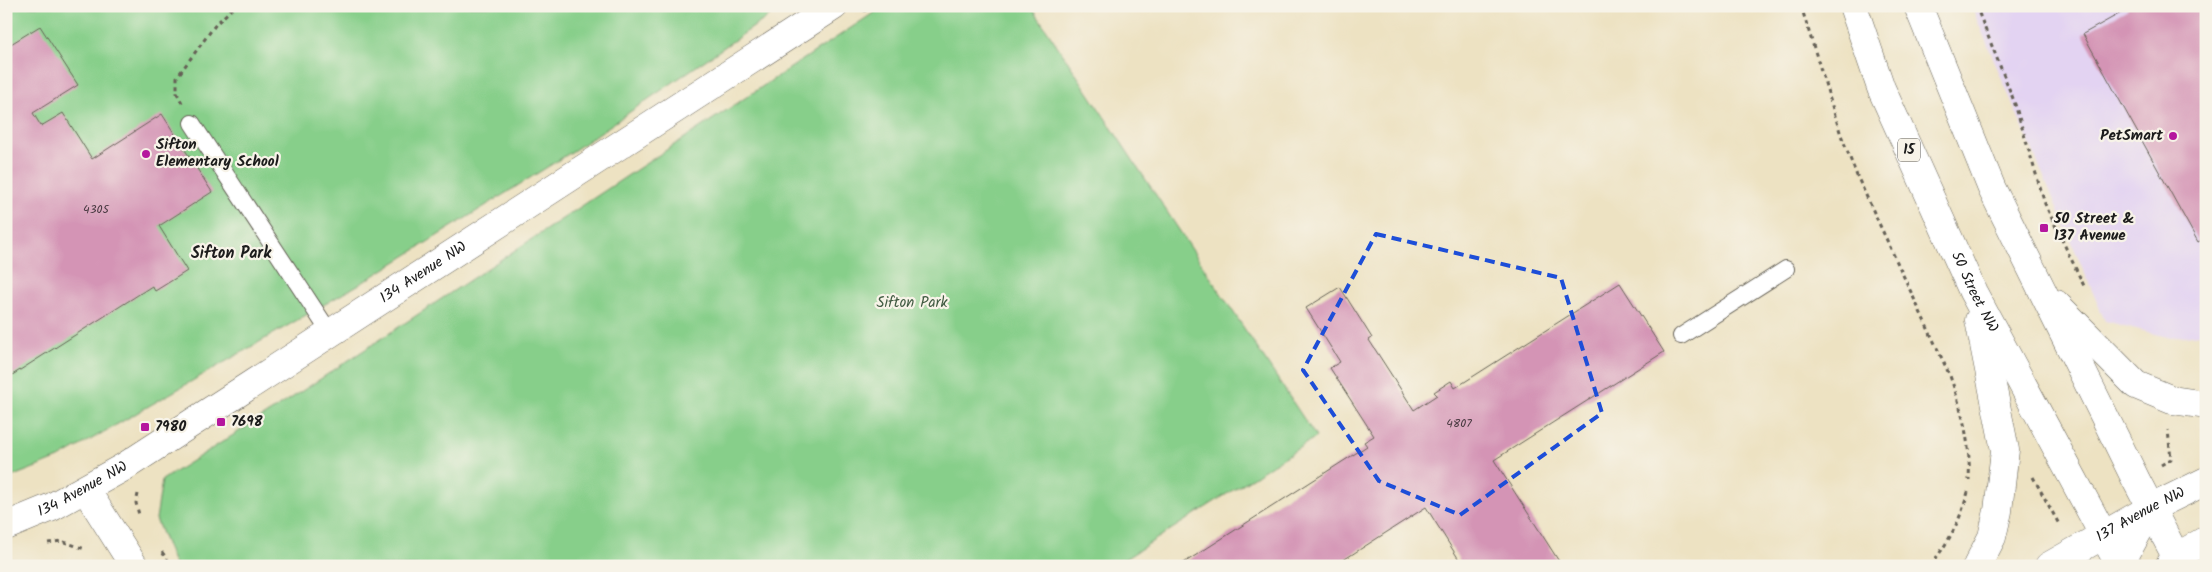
<svg xmlns="http://www.w3.org/2000/svg" width="2212" height="572" font-family="Kalam,sans-serif">
  <style>
    .built { fill: #e3d3f2 }
    .green { fill: #87cf8a; stroke: #527653 }
    .building { fill: #d494b5 }
    .lines { fill: none; stroke-linecap: round; stroke-linejoin: round }
    .lane-casing { stroke: #656156; stroke-width: 18 }
    .street-casing { stroke: #656156; stroke-width: 29 }
    .secondary-casing { stroke: #656156; stroke-width: 29 }
    .primary-casing { stroke: #656156; stroke-width: 29 }
    .path { stroke: #656156; stroke-width: 3; stroke-dasharray: 4 4; stroke-linecap: butt }
    .lane { stroke: #fff; stroke-width: 16 }
    .street { stroke: #fff; stroke-width: 28 }
    .secondary { stroke: #fff; stroke-width: 28 }
    .primary { stroke: #fff; stroke-width: 28 }
    .marked { fill: none; stroke: #1d4ed8; stroke-width: 4; stroke-dasharray: 10 6; stroke-linejoin: round }
    .poi-dot { fill: #b5179e; stroke: #f7f3e8; stroke-width: 2 }
    .labels { text-anchor: middle; dominant-baseline: central; stroke-width: 4.5; stroke-linejoin: round; paint-order: stroke }
    .number-label { font-size: 12px; fill: #4a3a42 }
    .shield { fill: #f7f3e8; stroke: #5e5c59; stroke-width: 1 }
    .shield-label { font-size: 14px; font-weight: bold; fill: #1c1c1c }
    .poi-label { font-size: 15px; font-weight: bold; fill: #1c1c1c; stroke: #f7f3e8; text-anchor: start }
    .street-label { font-size: 15px; fill: #1c1c1c; stroke: #f7f3e8 }
    .park-label { font-size: 15px; fill: #415b42; stroke: #f7f3e8 }
    .neighbourhood-label { font-size: 16px; font-weight: bold; fill: #1c1c1c; stroke: #f7f3e8 }
  </style>
  <rect width="100%" height="100%" fill="#f7f3e8"/>
  <filter id="ink" filterUnits="userSpaceOnUse"><feTurbulence type="fractalNoise" baseFrequency=".02" numOctaves="2"/><feDisplacementMap in="SourceGraphic" scale="10" xChannelSelector="R" yChannelSelector="G"/><feConvolveMatrix kernelMatrix="1 2 1 2 8 2 1 2 1" color-interpolation-filters="sRGB"/></filter>
  <filter id="wash" filterUnits="userSpaceOnUse"><feTurbulence type="fractalNoise" baseFrequency=".0096" numOctaves="4" result="noise"/><feDisplacementMap in="SourceGraphic" scale="20" xChannelSelector="R" yChannelSelector="G"/><feGaussianBlur stdDeviation="1.12" result="paint"/><feColorMatrix in="noise" values="0 0 0 0 0 0 0 0 0 0 0 0 0 0 0 0 0 1.4 0 .05"/><feComposite in="paint" operator="in"/></filter>
  <g filter="url(#wash)">
    <rect width="100%" height="100%" fill="#ede2c2"/>
    <path class="built" d="M1971,6H2206V333L2171,338L2105,321Z"/>
    <g class="green">
      <path d="M6,6H784L573,151L370,278L59,458L6,479Z"/>
      <path d="M884,6H1031L1316,437L1114,566H175L156,519L162,480L284,403Z"/>
    </g>
    <g id="blocks">
      <g class="building">
        <path d="M2126,6H2206V238L2198,242L2083,34L2128,9Z"/>
        <path d="M40,26L78,85L33,113L41,126L63,113L92,159L162,114L212,192L159,226L187,271L155,291L152,286L6,379V47Z"/>
        <path d="M1620,283L1664,352L1494,460L1562,566H1463L1426,507L1334,566H1179L1367,446L1364,442L1374,436L1330,368L1340,362L1306,308L1340,287L1372,338L1369,340L1414,410L1437,395L1434,392L1451,381L1455,388Z"/>
      </g>
    </g>
  </g>
  <g filter="url(#ink)">
    <use href="#blocks" fill-opacity="0" stroke="#656156" stroke-width="1"/>
    <g class="lines">
      <g class="lane-casing">
        <g id="lane">
          <path d="M192,123L330,333"/>
          <path d="M1681,336L1786,269"/>
        </g>
      </g>
      <g class="street-casing">
        <path id="street" d="M86,490L134,566"/>
      </g>
      <g class="secondary-casing">
        <g id="secondary">
          <path id="s1" d="M6,526L52,507L124,467L834,6"/>
          <path id="s2" d="M2049,566L2151,508L2206,481"/>
          <path d="M2119,566L2151,508"/>
          <path d="M2169,566L2176,557L2206,540"/>
        </g>
      </g>
      <g class="primary-casing">
        <g id="primary">
          <path id="s3" d="M1853,6L1881,88L1973,292L2120,566"/>
          <path d="M1918,6L1992,189L2136,480L2181,566"/>
          <path d="M2056,304L2136,385L2172,400L2206,405"/>
          <path d="M1977,566L1992,537L1998,511L2005,450L1979,320"/>
        </g>
      </g>
      <g class="path">
        <path d="M1801,6L1841,135L1857,176L1950,376C1962,410 1971,444 1969,480"/>
        <path d="M1976,6L2014,101L2045,204L2085,288"/>
        <path d="M864,11L872,6"/>
        <path d="M182,103L177,93V77L216,24L235,6"/>
        <path d="M2161,465L2171,459L2168,430"/>
        <path d="M2033,477L2060,526"/>
        <path d="M138,494L136,503L139,515"/>
        <path d="M48,543L61,541L85,549"/>
        <path d="M162,552L172,566"/>
        <path d="M1930,566C1949,542 1960,521 1968,492"/>
      </g>
      <use href="#lane" class="lane"/>
      <use href="#street" class="street"/>
      <use href="#secondary" class="secondary"/>
      <use href="#primary" class="primary"/>
    </g>
  </g>
  <path class="marked" d="M1376,234L1561,278L1602,413L1460,515L1379,481L1303,370Z"/>
  <g class="poi-dot">
    <circle cx="2173" cy="136" r="5"/>
    <circle cx="146" cy="154" r="5"/>
    <rect x="2039" y="223" width="10" height="10" rx="2.5"/>
    <rect x="216" y="417" width="10" height="10" rx="2.5"/>
    <rect x="140" y="422" width="10" height="10" rx="2.5"/>
  </g>
  <g class="labels">
    <g class="number-label">
      <text x="96" y="209">4305</text>
      <text x="1459" y="423">4807</text>
    </g>
    <rect class="shield" x="1898" y="138.5" width="22" height="23" rx="4"/>
    <g class="shield-label">
      <text x="1909" y="150">15</text>
    </g>
    <g class="poi-label">
      <text x="2163" y="136" text-anchor="end">PetSmart</text>
      <text x="156" y="145">Sifton<tspan x="156" dy="17">Elementary School</tspan></text>
      <text x="2054" y="219">50 Street &amp;<tspan x="2054" dy="17">137 Avenue</tspan></text>
      <text x="231" y="422">7698</text>
      <text x="155" y="427">7980</text>
    </g>
    <g class="street-label">
      <text stroke="none"><textPath href="#s1" startOffset="489">134 Avenue NW</textPath></text>
      <text stroke="none"><textPath href="#s3" startOffset="311">50 Street NW</textPath></text>
      <text stroke="none"><textPath href="#s1" startOffset="85">134 Avenue NW</textPath></text>
      <text stroke="none"><textPath href="#s2" startOffset="105">137 Avenue NW</textPath></text>
    </g>
    <g class="park-label">
      <text x="912" y="303">Sifton Park</text>
    </g>
    <g class="neighbourhood-label">
      <text x="231" y="253">Sifton Park</text>
    </g>
  </g>
  <rect width="2212" height="572" fill="none" stroke="#f7f3e8" stroke-width="25"/>
</svg>
